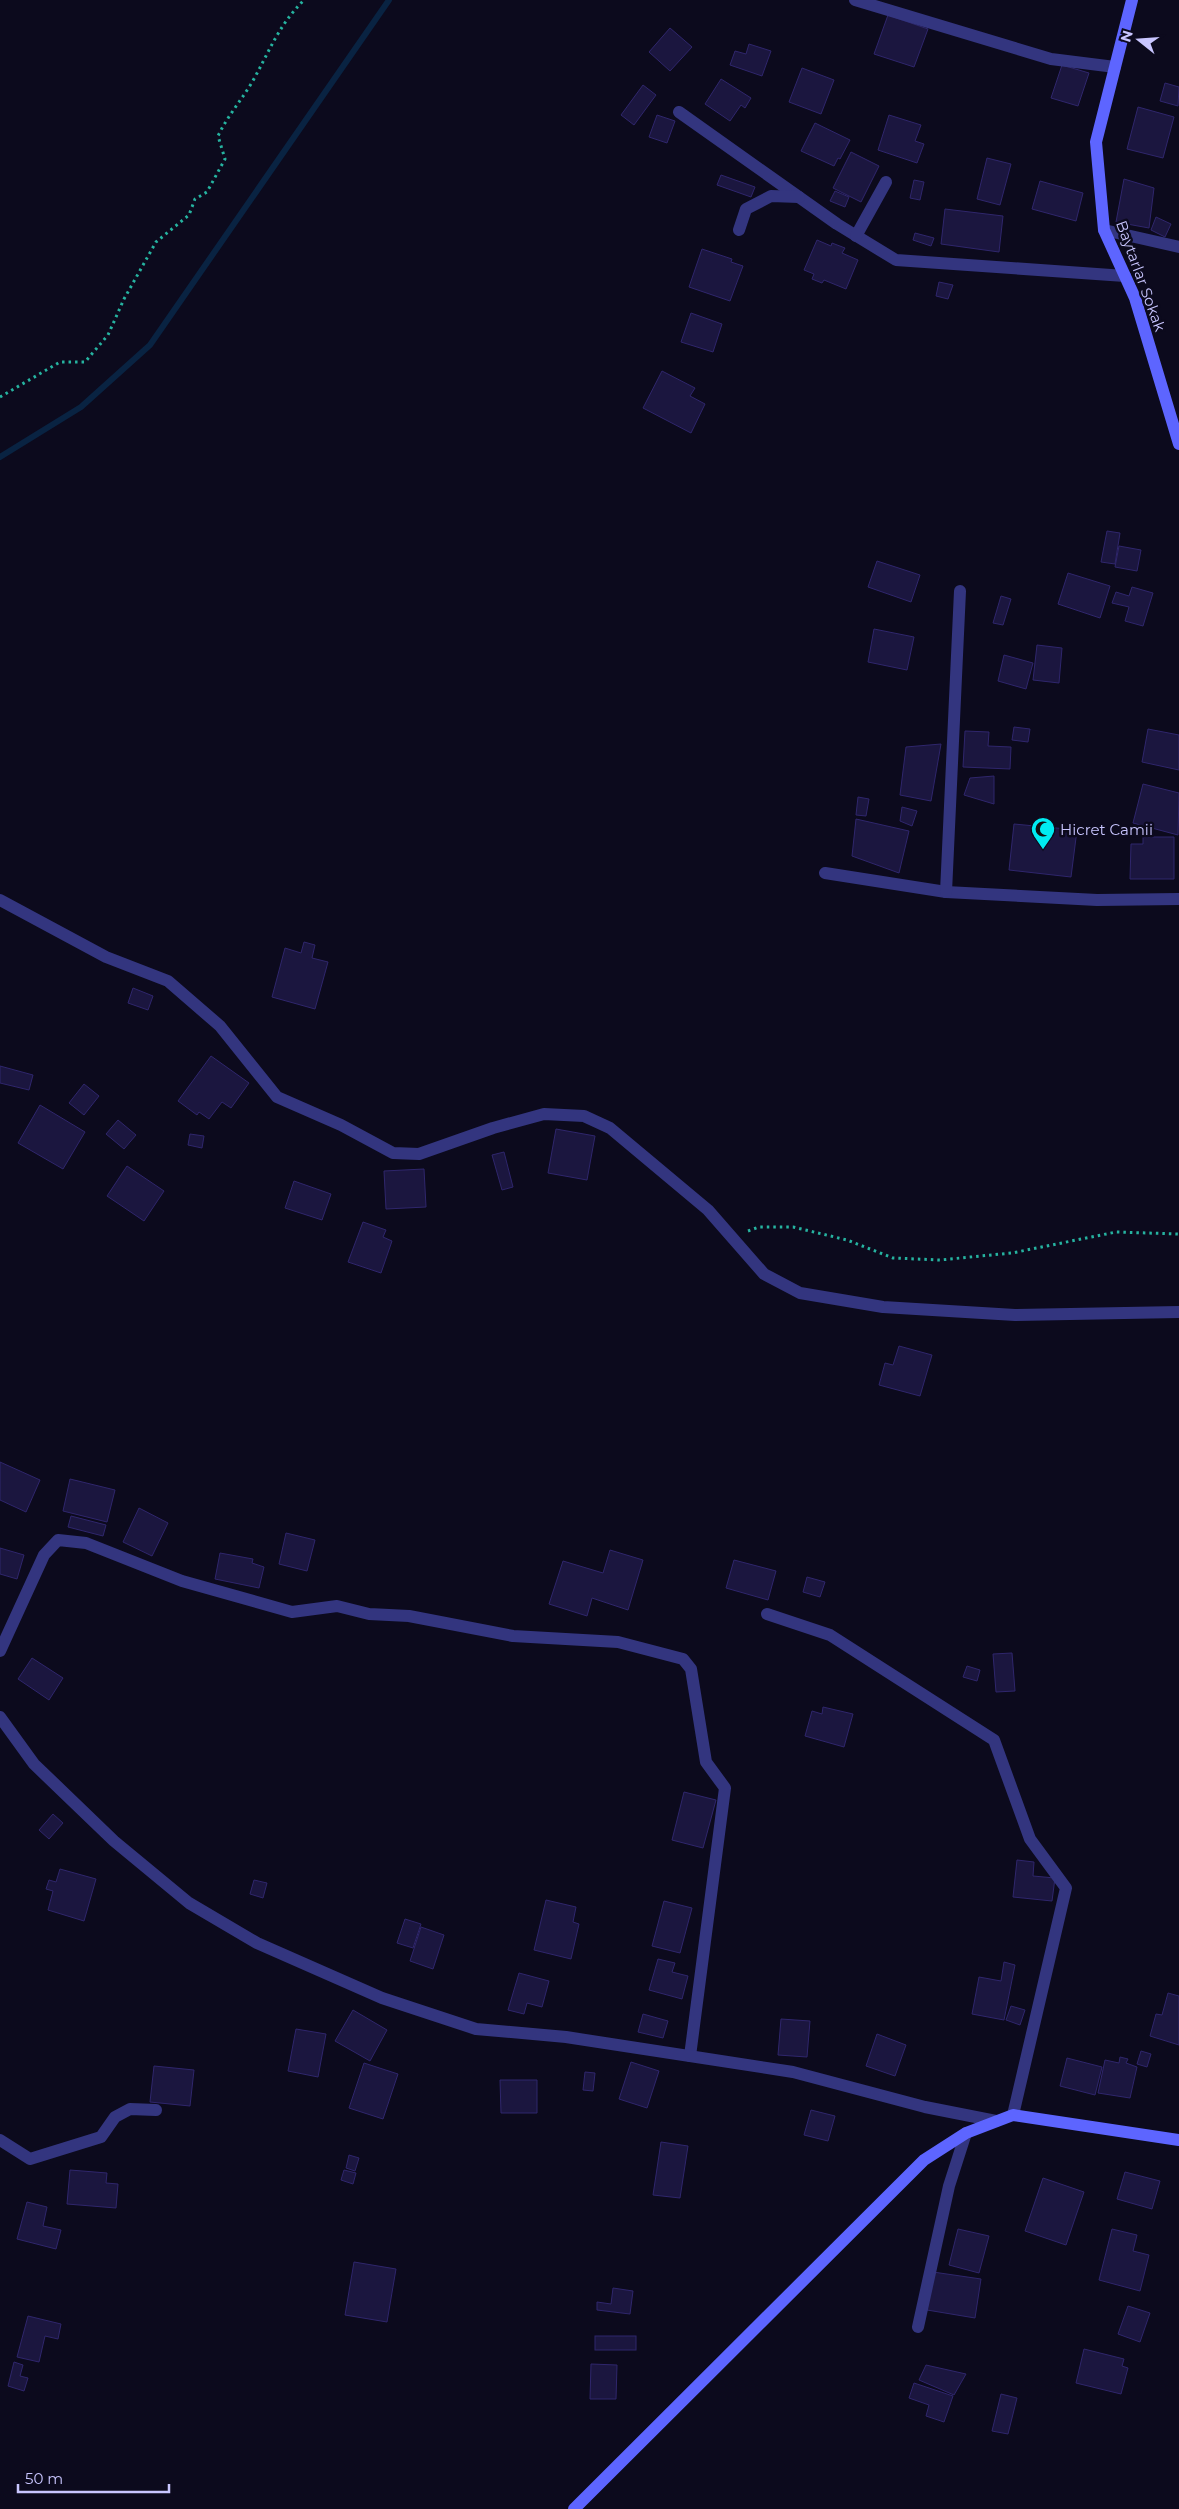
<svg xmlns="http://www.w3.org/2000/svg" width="1179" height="2509" font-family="Montserrat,sans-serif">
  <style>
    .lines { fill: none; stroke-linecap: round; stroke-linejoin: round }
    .stream { stroke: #092342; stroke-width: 6 }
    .building { fill: #1b163f; stroke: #2f266c }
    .path { stroke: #26b3a0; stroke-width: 3; stroke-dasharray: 2.5 4; stroke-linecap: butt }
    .street { stroke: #33357f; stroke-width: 12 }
    .secondary { stroke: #5d65ff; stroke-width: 12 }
    .labels { text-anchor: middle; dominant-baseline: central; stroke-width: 5; stroke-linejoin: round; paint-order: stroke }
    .street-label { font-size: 15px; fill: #c9c6ff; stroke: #0c0a1d }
    .poi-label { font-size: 15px; fill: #c9c6ff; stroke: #0c0a1d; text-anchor: start }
  </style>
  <rect width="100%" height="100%" fill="#0c0a1d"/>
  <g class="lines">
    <path class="stream" d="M0,457L81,407L150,345L389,0"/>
  </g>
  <g class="building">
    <path d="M888,15L928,29L914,67L874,54Z"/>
    <path d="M670,28L692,47L670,71L649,52Z"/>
    <path d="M749,44L771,51L762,76L730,65L735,51L746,54Z"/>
    <path d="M1062,65L1089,73L1078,106L1051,98Z"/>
    <path d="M802,68L834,80L821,114L789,102Z"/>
    <path d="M721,79L751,98L745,108L741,105L730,121L705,104Z"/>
    <path d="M1165,83L1179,87L1178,106L1160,101Z"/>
    <path d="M643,85L656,95L634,125L621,115Z"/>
    <path d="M1138,107L1174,117L1163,158L1127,149Z"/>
    <path d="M657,115L675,121L667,143L649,137Z"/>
    <path d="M889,115L921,125L915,141L924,144L917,163L878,150Z"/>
    <path d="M815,123L850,140L840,159L838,158L834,166L801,151Z"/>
    <path d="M851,152L879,166L861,202L833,188Z"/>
    <path d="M987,158L1011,164L1000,205L977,199Z"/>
    <path d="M721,175L755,187L751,197L717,185Z"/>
    <path d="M1124,179L1154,188L1149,228L1116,222Z"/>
    <path d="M914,180L924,182L920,200L910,198Z"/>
    <path d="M1040,181L1083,193L1076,221L1032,209Z"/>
    <path d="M835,191L849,197L845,207L830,201Z"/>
    <path d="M945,209L1003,216L999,252L941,244Z"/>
    <path d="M1156,217L1171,224L1165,237L1151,230Z"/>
    <path d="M915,233L934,238L931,246L913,240Z"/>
    <path d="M817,240L831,246L832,243L845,248L842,253L858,260L846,289L824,280L822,283L812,279L814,274L804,270Z"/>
    <path d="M702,249L732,259L731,262L743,266L730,301L689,287Z"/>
    <path d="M939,282L953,285L948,299L936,296Z"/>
    <path d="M691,313L722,324L713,352L681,342Z"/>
    <path d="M662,371L695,388L690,396L705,404L691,433L643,408Z"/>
    <path d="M1107,531L1120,533L1115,564L1101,562Z"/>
    <path d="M1119,546L1141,550L1137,571L1115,567Z"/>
    <path d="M877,561L920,575L911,602L868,587Z"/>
    <path d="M1068,573L1110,586L1100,618L1058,604Z"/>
    <path d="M1132,587L1153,593L1143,626L1125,621L1129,607L1112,603L1116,592L1129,596Z"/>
    <path d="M1001,596L1011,599L1003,625L993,623Z"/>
    <path d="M874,629L914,637L907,670L868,662Z"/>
    <path d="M1037,645L1062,648L1059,683L1033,680Z"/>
    <path d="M1004,655L1033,663L1026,689L998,681Z"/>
    <path d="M1014,727L1030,729L1028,742L1012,740Z"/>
    <path d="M1148,729L1179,735V770L1142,762Z"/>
    <path d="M965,731L989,732L988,746L1011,747L1010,769L963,767Z"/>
    <path d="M941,744L931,801L900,795L906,747Z"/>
    <path d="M994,776V804L964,795L970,778Z"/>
    <path d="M1143,784L1179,793L1178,835L1133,823Z"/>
    <path d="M858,797L869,799L866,816L856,815Z"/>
    <path d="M902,807L917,811L912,826L900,821Z"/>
    <path d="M856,819L909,831L899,873L852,856Z"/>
    <path d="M1014,824L1077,830L1071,877L1009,870Z"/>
    <path d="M1143,837H1174V879H1130L1131,844H1143Z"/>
    <path d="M304,942L315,945L312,958L328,962L315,1009L272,997L285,948L301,953Z"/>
    <path d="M133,988L153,996L148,1010L128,1003Z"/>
    <path d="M211,1056L249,1083L231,1108L222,1102L209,1119L199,1112L197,1115L178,1101Z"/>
    <path d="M0,1066L33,1075L29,1090L0,1083Z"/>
    <path d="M84,1084L99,1096L84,1115L69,1103Z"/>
    <path d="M40,1105L85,1132L63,1169L18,1143Z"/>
    <path d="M118,1120L136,1135L124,1149L106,1134Z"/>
    <path d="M556,1129L595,1136L587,1180L548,1173Z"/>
    <path d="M190,1134L204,1136L202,1148L188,1145Z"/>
    <path d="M504,1152L513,1187L502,1190L492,1155Z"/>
    <path d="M127,1166L164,1191L144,1221L107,1196Z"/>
    <path d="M424,1169L426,1207L386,1209L384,1171Z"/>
    <path d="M294,1181L331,1194L322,1220L285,1208Z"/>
    <path d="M363,1222L386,1230L383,1237L392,1241L381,1273L348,1262Z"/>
    <path d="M899,1346L932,1355L920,1396L879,1385L885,1363L893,1365Z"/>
    <path d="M0,1462L40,1480L26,1512L0,1500Z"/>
    <path d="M70,1479L115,1490L107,1522L63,1511Z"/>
    <path d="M139,1508L168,1523L152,1556L123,1542Z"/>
    <path d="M71,1516L106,1525L103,1536L68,1527Z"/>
    <path d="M286,1533L315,1540L307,1571L279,1564Z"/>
    <path d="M0,1548L24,1555L17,1579L0,1574Z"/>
    <path d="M610,1550L643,1560L628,1610L592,1598L587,1616L549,1604L563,1561L603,1573Z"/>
    <path d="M220,1553L253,1559L252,1563L264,1567L259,1588L215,1579Z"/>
    <path d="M734,1560L776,1571L768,1600L726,1588Z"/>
    <path d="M807,1577L825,1582L820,1597L803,1592Z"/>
    <path d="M1012,1653L1015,1691L996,1692L993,1654Z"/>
    <path d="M32,1658L63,1678L49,1700L18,1679Z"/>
    <path d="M967,1666L980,1670L977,1681L963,1677Z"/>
    <path d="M823,1707L853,1714L844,1747L805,1736L812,1711L822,1714Z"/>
    <path d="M684,1792L716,1800L703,1848L672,1840Z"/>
    <path d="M53,1814L63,1823L49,1839L39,1830Z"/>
    <path d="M1017,1860L1034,1862L1033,1876L1055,1878L1052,1901L1013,1897Z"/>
    <path d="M60,1869L96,1879L84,1921L48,1910L53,1891L46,1889L49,1880L56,1882Z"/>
    <path d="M254,1880L267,1883L263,1898L250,1894Z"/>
    <path d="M546,1900L576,1907L573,1922L579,1924L571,1959L534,1950Z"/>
    <path d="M664,1901L692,1908L680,1953L652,1946Z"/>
    <path d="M405,1919L421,1924L413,1948L397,1943Z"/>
    <path d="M421,1927L444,1935L433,1969L410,1961Z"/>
    <path d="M658,1959L675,1963L672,1972L688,1976L682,1999L649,1990Z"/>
    <path d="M1004,1962L1015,1965L1004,2020L972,2014L979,1977L1001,1981Z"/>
    <path d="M519,1973L549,1981L542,2007L527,2003L524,2014L508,2010Z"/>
    <path d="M1168,1993L1179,1996V2045L1150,2036L1156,2014L1162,2015Z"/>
    <path d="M1011,2006L1025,2010L1020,2025L1006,2020Z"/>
    <path d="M353,2010L387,2030L370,2061L335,2041Z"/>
    <path d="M643,2014L668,2021L663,2038L638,2032Z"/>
    <path d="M781,2019L810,2021L807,2057L778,2055Z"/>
    <path d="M296,2029L326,2034L318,2077L288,2071Z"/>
    <path d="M877,2034L906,2045L895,2076L866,2066Z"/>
    <path d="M1141,2051L1151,2054L1147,2067L1137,2064Z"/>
    <path d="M1120,2057L1128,2059L1126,2063L1137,2067L1130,2098L1098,2093L1105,2060L1119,2063Z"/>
    <path d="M1067,2058L1102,2067L1095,2095L1060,2086Z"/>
    <path d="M631,2062L659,2071L647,2108L619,2099Z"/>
    <path d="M364,2063L398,2074L383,2119L349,2108Z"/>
    <path d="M154,2066L194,2070L190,2106L150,2102Z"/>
    <path d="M585,2072L595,2073L593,2091L583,2090Z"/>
    <path d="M500,2080H537V2113H501Z"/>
    <path d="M811,2110L835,2116L828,2141L804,2135Z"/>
    <path d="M661,2142L688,2146L680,2198L653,2195Z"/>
    <path d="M349,2155L359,2158L355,2171L346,2168Z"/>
    <path d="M70,2170L107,2173L106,2183L118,2184L116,2208L67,2204Z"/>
    <path d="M344,2170L356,2173L353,2184L341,2180Z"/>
    <path d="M1125,2172L1160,2181L1152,2209L1117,2199Z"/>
    <path d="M1043,2178L1084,2192L1066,2245L1025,2231Z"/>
    <path d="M27,2202L47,2207L43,2226L61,2230L56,2249L17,2239Z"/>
    <path d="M958,2229L989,2236L979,2273L949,2265Z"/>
    <path d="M1112,2229L1137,2235L1133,2251L1149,2255L1140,2291L1099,2280Z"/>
    <path d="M354,2262L396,2269L387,2322L345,2315Z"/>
    <path d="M933,2272L981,2279L975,2318L927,2310Z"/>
    <path d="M613,2288L633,2291L630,2314L597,2310V2302L611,2304Z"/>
    <path d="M1128,2306L1150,2313L1140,2342L1118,2334Z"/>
    <path d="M28,2316L61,2324L58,2339L45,2336L39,2362L17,2357Z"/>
    <rect x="595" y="2336" width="41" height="14"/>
    <path d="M1084,2349L1124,2359L1122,2366L1128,2368L1121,2394L1076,2383Z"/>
    <path d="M14,2362L23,2365L20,2376L28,2378L24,2391L8,2386Z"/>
    <path d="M591,2364L617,2365L616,2399H590Z"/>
    <path d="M926,2365L966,2374L954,2395L919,2380Z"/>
    <path d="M914,2383L953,2396L944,2422L926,2416L929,2405L909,2398Z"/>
    <path d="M1001,2394L1017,2398L1008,2434L992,2431Z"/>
  </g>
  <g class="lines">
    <g class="path">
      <path d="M0,397L60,362H85L108,335L124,299L156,242L189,215L195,199L207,192L225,159L218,136C227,117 240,102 251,84C269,53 277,27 304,0"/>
      <path d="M748,1231L759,1227H793L847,1240L893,1258L940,1260L1012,1253L1116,1232L1179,1234"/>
    </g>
    <g class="street">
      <path d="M855,0L1051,59L1115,67"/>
      <path d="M679,112L837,224L896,260L1125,276"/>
      <path d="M739,230L746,209L771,196L799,197"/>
      <path d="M1104,230L1179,247"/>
      <path d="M856,236L886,182"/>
      <path d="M825,873L946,892L1097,900L1179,899"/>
      <path d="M946,892L960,591"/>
      <path d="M0,900L106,957L168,981L220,1026L277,1097L341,1125L393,1153L419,1154L493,1128L544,1114L584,1116L610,1128L708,1210L764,1274L800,1293L883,1307L1015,1315L1179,1312"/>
      <path d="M767,1614L830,1635L994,1740L1030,1839L1066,1888L1013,2115"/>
      <path d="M0,1651L44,1555L58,1540L86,1543L182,1581L292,1612L337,1606L369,1614L409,1616L513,1636L618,1642L683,1659L691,1669L706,1762L725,1788L690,2056"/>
      <path d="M0,1717L34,1764L114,1841L189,1903L257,1943L382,1998L476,2029L566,2037L793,2072L925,2107L996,2121"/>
      <path d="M0,2140L30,2159L101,2137L115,2117L130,2109L156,2110"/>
      <path d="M918,2327L949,2186L966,2133"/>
    </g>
    <g class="secondary">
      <path d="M1132,0L1096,142L1104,230L1135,298L1179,444"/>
      <path d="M574,2509L924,2160L966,2133L1013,2115L1179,2140"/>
    </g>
  </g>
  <defs>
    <g id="mosque-pin" transform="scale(1.25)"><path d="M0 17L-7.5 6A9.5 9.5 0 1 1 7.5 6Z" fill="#00ebf1" stroke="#0c0a1d"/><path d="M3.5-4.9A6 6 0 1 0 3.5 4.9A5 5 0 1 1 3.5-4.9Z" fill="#111"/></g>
  </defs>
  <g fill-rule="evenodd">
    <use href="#mosque-pin" x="1043" y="829"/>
  </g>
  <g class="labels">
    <g class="street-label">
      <text transform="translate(1141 276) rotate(70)">Baytarlar Sokak</text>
    </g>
    <g class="poi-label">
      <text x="1060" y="829">Hicret Camii</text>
    </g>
  </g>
  <g transform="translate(1139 40) rotate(287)" stroke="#0c0a1d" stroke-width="4" paint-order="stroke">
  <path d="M0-4L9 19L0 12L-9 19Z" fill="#c9c6ff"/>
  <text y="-8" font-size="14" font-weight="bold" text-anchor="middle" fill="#c9c6ff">N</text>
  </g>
  <path d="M18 2484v8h151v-8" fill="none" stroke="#c9c6ff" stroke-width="2.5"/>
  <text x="25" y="2484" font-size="15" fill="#c9c6ff" stroke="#0c0a1d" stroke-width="4" paint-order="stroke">50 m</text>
</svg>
